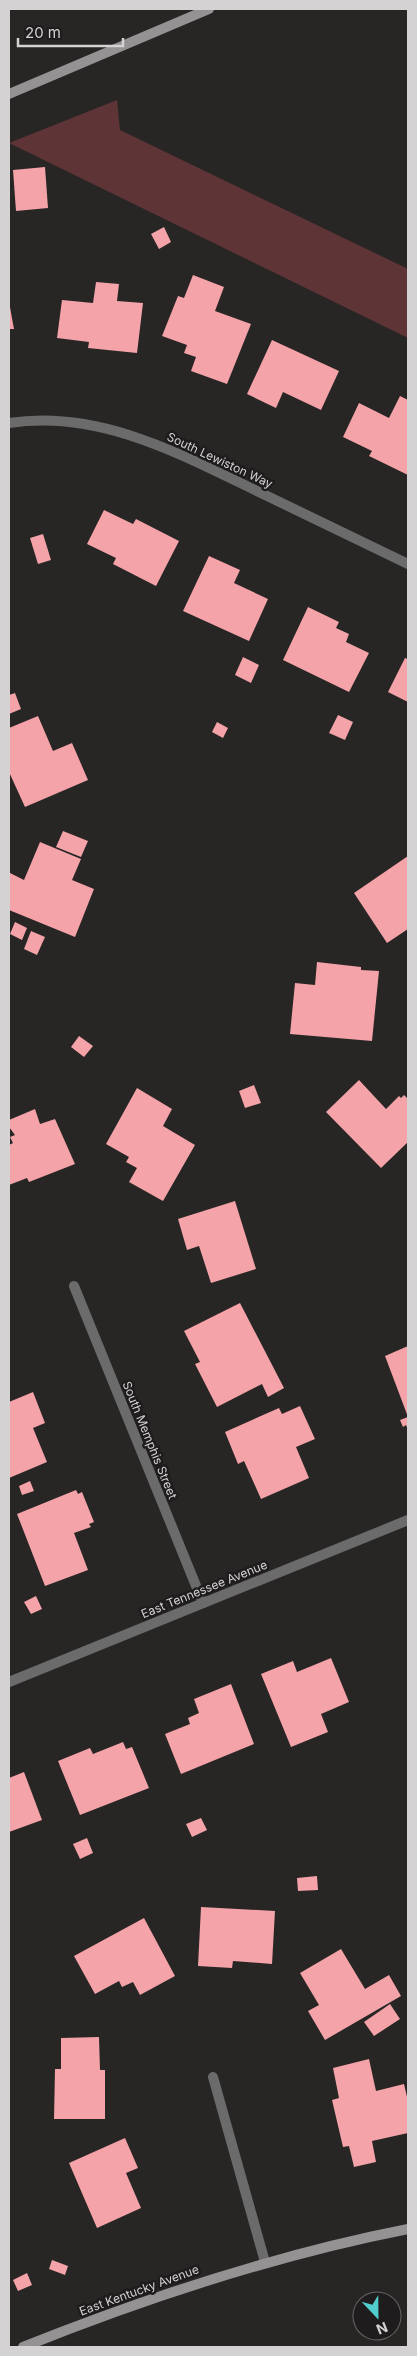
<svg xmlns="http://www.w3.org/2000/svg" width="417" height="2356" font-family="Inter,sans-serif">
  <style>
    .green { fill: #5e3437 }
    .building { fill: #f4a3a8 }
    .lines { fill: none; stroke-linecap: round; stroke-linejoin: round }
    .street { stroke: #6c6b6b; stroke-width: 10 }
    .secondary { stroke: #949292; stroke-width: 10 }
    .labels { text-anchor: middle; dominant-baseline: central; stroke-width: 5; stroke-linejoin: round; paint-order: stroke }
    .street-label { font-size: 12px; fill: #d4d2d2; stroke: #1e1c1c }
  </style>
  <rect width="100%" height="100%" fill="#282525"/>
  <path class="green" d="M117,100L120,130L408,269V338L9,143Z"/>
  <g class="building">
    <path d="M45,167L48,208L16,211L13,170Z"/>
    <path d="M164,227L171,242L159,249L151,234Z"/>
    <path d="M193,275L224,287L215,311L251,324L227,384L191,371L196,357L184,353L187,345L162,336L178,296L184,298Z"/>
    <path d="M96,282L119,284L117,301L143,303L137,353L88,348L89,342L57,338L62,300L93,303Z"/>
    <path d="M9,302L14,329H9Z"/>
    <path d="M272,340L339,371L321,410L283,392L276,408L247,394Z"/>
    <path d="M400,396L408,400V475L369,456L372,451L343,437L359,403L389,418Z"/>
    <path d="M104,510L133,524L136,519L179,541L156,586L113,564L116,558L87,544Z"/>
    <path d="M43,534L51,560L38,564L30,538Z"/>
    <path d="M209,556L240,570L234,583L268,599L249,641L183,611Z"/>
    <path d="M308,607L339,622L336,628L349,634L346,642L369,653L349,692L283,660Z"/>
    <path d="M243,657L259,665L251,683L235,675Z"/>
    <path d="M405,658L408,659V702L388,692Z"/>
    <path d="M15,693L21,709L9,714V695Z"/>
    <path d="M338,715L353,722L345,740L329,733Z"/>
    <path d="M38,716L53,751L72,743L88,780L25,807L9,772V728Z"/>
    <path d="M217,722L228,728L223,738L212,732Z"/>
    <path d="M63,831L88,841L81,857L56,847Z"/>
    <path d="M40,842L81,859L72,880L94,889L75,937L9,910L10,873L24,880Z"/>
    <path d="M408,856V929L387,943L354,893Z"/>
    <path d="M15,922L27,928L22,940L10,934Z"/>
    <path d="M31,931L45,937L37,955L24,949Z"/>
    <path d="M317,962L361,967V970L379,971L372,1041L290,1034L295,983L315,985Z"/>
    <path d="M79,1036L93,1046L84,1057L71,1047Z"/>
    <path d="M359,1080L386,1109L399,1096L401,1098L404,1095L408,1099V1142L381,1168L326,1112Z"/>
    <path d="M254,1085L261,1103L245,1108L239,1091Z"/>
    <path d="M137,1088L172,1109L163,1126L195,1145L163,1201L129,1182L137,1168L126,1162L129,1157L106,1144Z"/>
    <path d="M35,1109L40,1124L55,1119L75,1164L29,1182L27,1178L9,1185V1145L13,1143L10,1137L15,1135L9,1127V1120Z"/>
    <path d="M235,1201L256,1269L211,1283L199,1246L187,1250L178,1219Z"/>
    <path d="M240,1303L284,1388L268,1397L262,1384L217,1407L195,1364L200,1362L184,1331Z"/>
    <path d="M408,1346V1430L406,1425L403,1427L400,1420L408,1417L385,1356Z"/>
    <path d="M33,1392L45,1423L33,1428L47,1462L9,1478V1402Z"/>
    <path d="M300,1406L315,1439L296,1447L309,1478L261,1499L244,1461L238,1464L225,1432L279,1408L282,1414Z"/>
    <path d="M30,1481L34,1491L22,1495L19,1486Z"/>
    <path d="M76,1490L78,1494L82,1492L94,1522L89,1524L91,1527L74,1533L88,1570L45,1586L17,1514Z"/>
    <path d="M36,1596L42,1609L31,1614L24,1602Z"/>
    <path d="M331,1658L349,1702L321,1714L328,1732L291,1747L261,1674L293,1661L297,1672Z"/>
    <path d="M231,1684L254,1744L181,1774L165,1734L190,1724L188,1718L199,1713L194,1699Z"/>
    <path d="M123,1742L126,1749L132,1747L149,1788L80,1815L58,1761L90,1748L93,1754Z"/>
    <path d="M24,1772L42,1820L9,1832V1778Z"/>
    <path d="M201,1818L207,1830L192,1837L186,1824Z"/>
    <path d="M87,1838L93,1853L80,1859L73,1844Z"/>
    <path d="M317,1876L318,1890L298,1891L297,1878Z"/>
    <path d="M201,1907L275,1911L272,1964L233,1961L232,1968L198,1966Z"/>
    <path d="M144,1918L175,1976L140,1995L133,1982L122,1987L119,1981L95,1994L74,1956Z"/>
    <path d="M341,1949L365,1989L389,1975L401,1996L325,2040L308,2011L319,2005L300,1973Z"/>
    <path d="M390,2004L400,2019L374,2036L364,2022Z"/>
    <path d="M99,2037L100,2070H105V2119H54L55,2069H61V2038Z"/>
    <path d="M369,2059L376,2091L404,2084L408,2101V2133L372,2141L376,2162L354,2167L349,2146L343,2147L332,2100L339,2098L333,2068Z"/>
    <path d="M125,2138L138,2168L126,2173L141,2208L97,2228L69,2163Z"/>
    <path d="M52,2260L68,2266L65,2275L49,2269Z"/>
    <path d="M27,2273L32,2285L18,2291L13,2280Z"/>
  </g>
  <g class="lines">
    <g class="street">
      <path d="M9,423C100,409 182,455 261,493C310,517 359,540 408,564"/>
      <path d="M74,1286L203,1603"/>
      <path d="M9,1682L408,1520"/>
      <path d="M213,2077L265,2262"/>
    </g>
    <g class="secondary">
      <path d="M9,94L209,9"/>
      <path d="M23,2347C148,2297 275,2255 408,2229"/>
    </g>
  </g>
  <g class="labels">
    <g class="street-label">
      <text transform="translate(220 460) rotate(25)">South Lewiston Way</text>
      <text transform="translate(150 1440) rotate(68)">South Memphis Street</text>
      <text transform="translate(204 1589) rotate(-22)">East Tennessee Avenue</text>
      <text transform="translate(139 2290) rotate(-20)">East Kentucky Avenue</text>
    </g>
  </g>
  <rect width="417" height="2356" fill="none" stroke="#d4d2d2" stroke-width="20"/>
  <g transform="translate(377 2316) rotate(158)"><circle r="24" fill="#1e1c1c" stroke="#676565"/>
  <path d="M0-4L9 19L0 12L-9 19Z" fill="#52cdcd"/>
  <text y="-8" font-size="14" font-weight="bold" text-anchor="middle" fill="#d4d2d2">N</text>
  </g>
  <path d="M18 38v8h105v-8" fill="none" stroke="#d4d2d2" stroke-width="2.5"/>
  <text x="25" y="38" font-size="15" fill="#d4d2d2" stroke="#1e1c1c" stroke-width="4" paint-order="stroke">20 m</text>
</svg>
